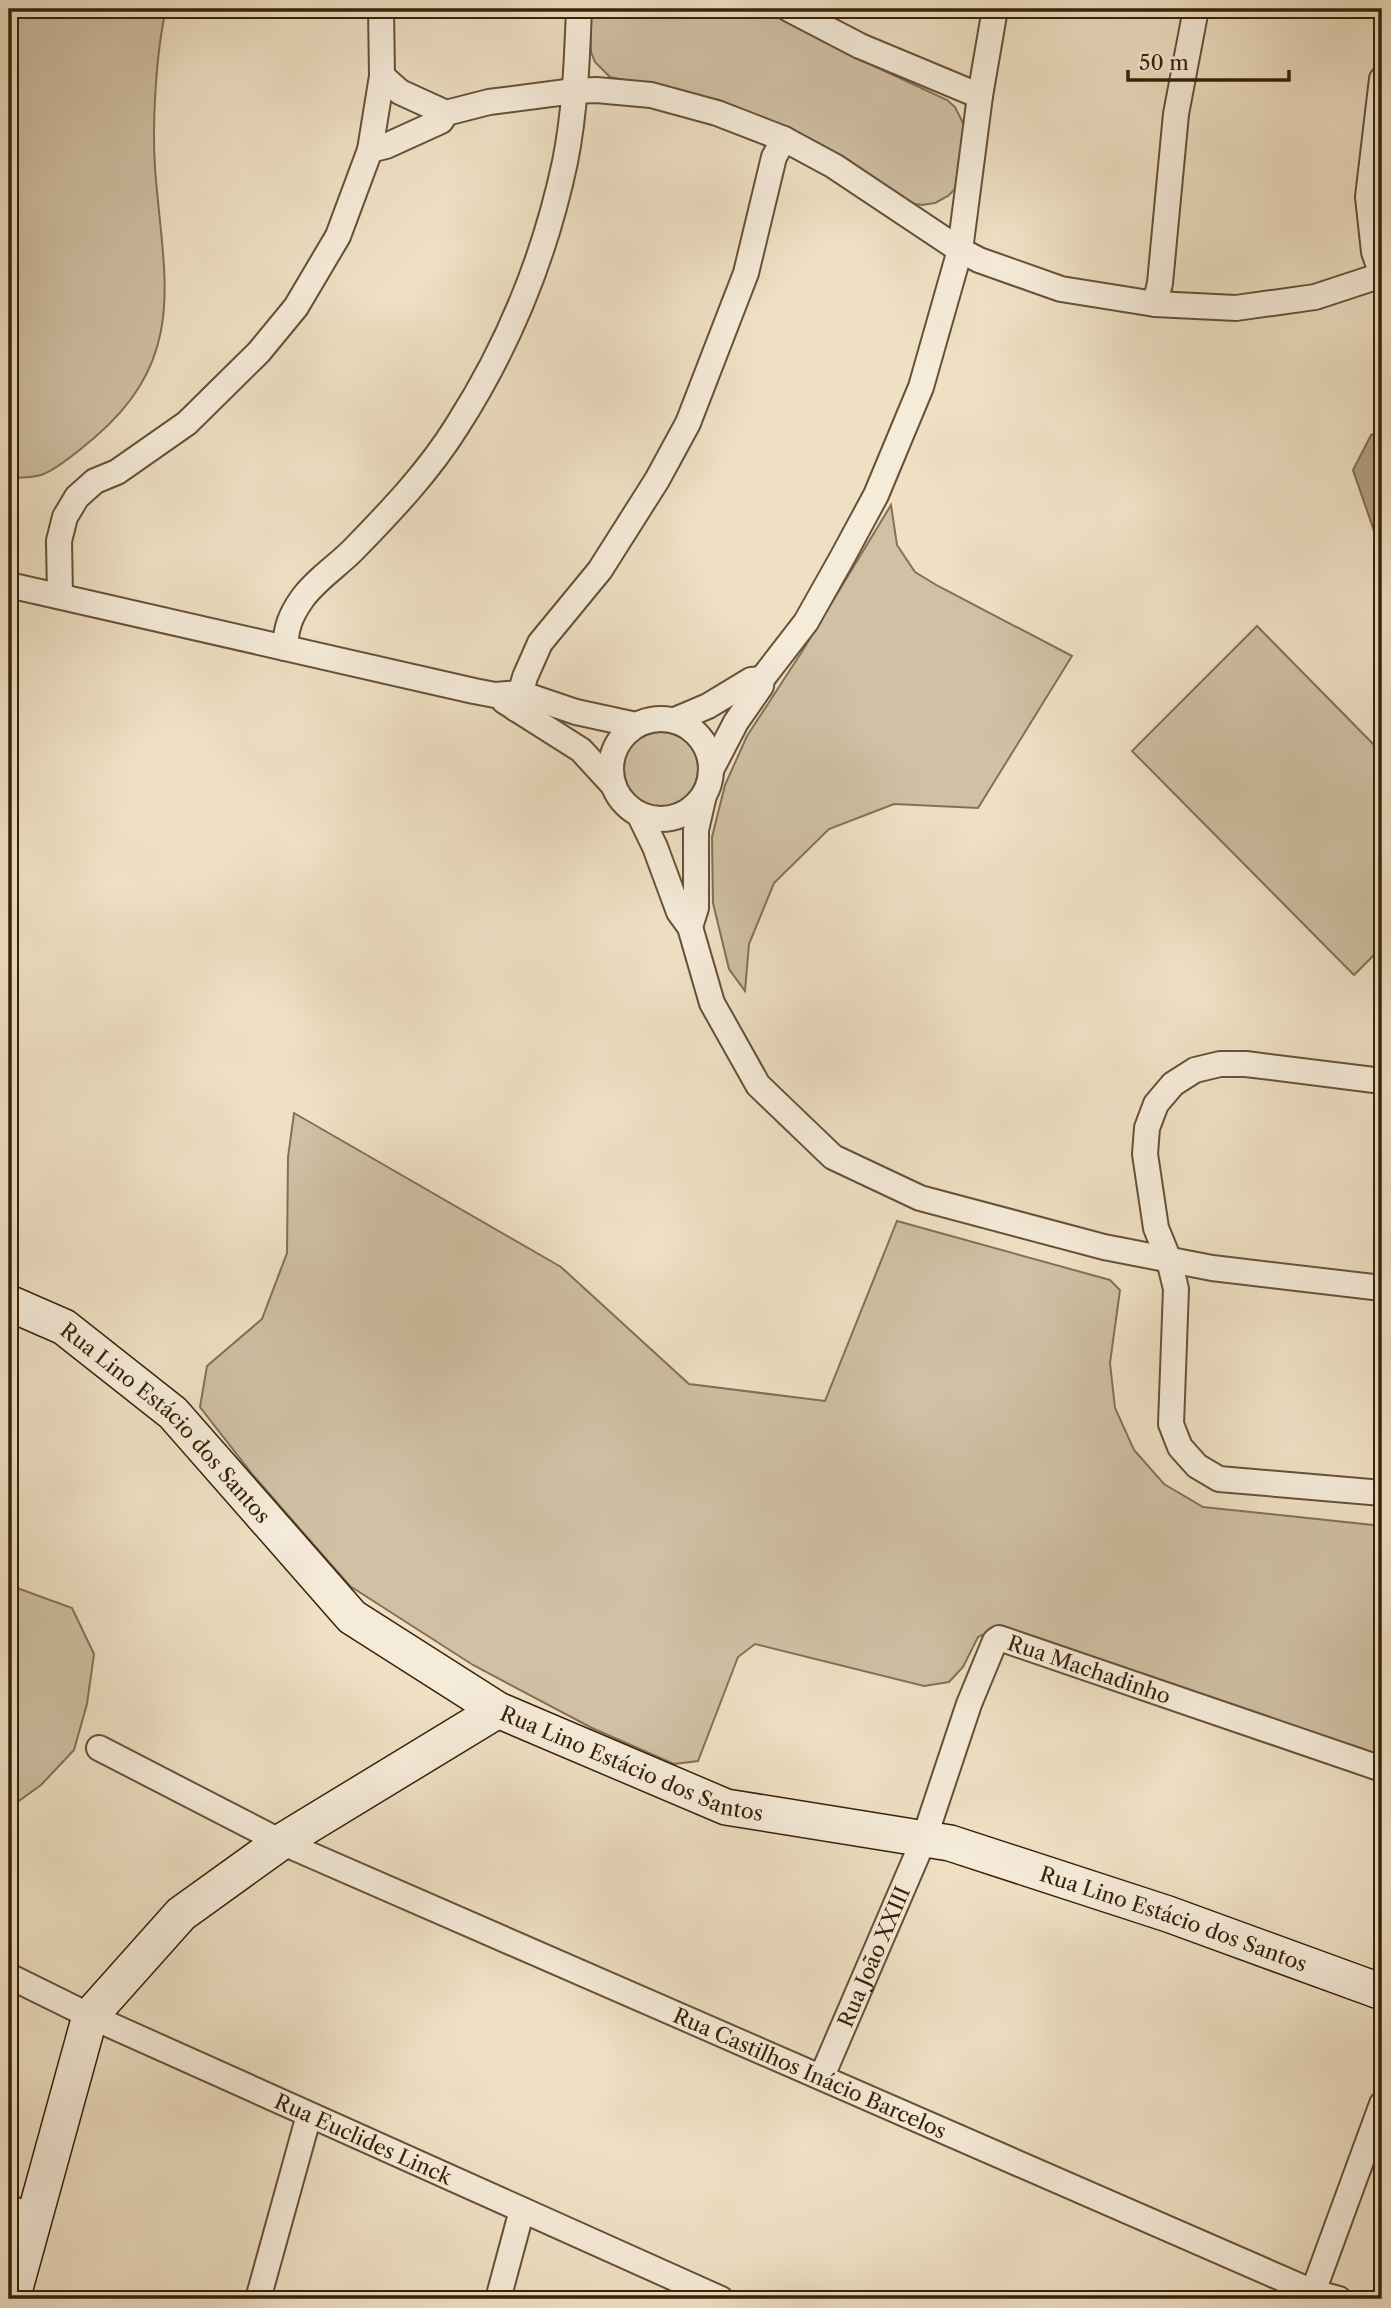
<svg xmlns="http://www.w3.org/2000/svg" width="1391" height="2308" font-family="'Libre Caslon Text',serif">
  <style>
    .green { fill: #d0c0a4; stroke: #847056; stroke-width: 2 }
    .water { fill: #b19f84; stroke: #816d52; stroke-width: 2 }
    .lines { fill: none; stroke-linecap: round; stroke-linejoin: round }
    .street-casing { stroke: #665136; stroke-width: 28 }
    .secondary-casing { stroke: #392107; stroke-width: 38 }
    .street { stroke: #f5ebd9; stroke-width: 24 }
    .secondary { stroke: #f5ebd9; stroke-width: 35 }
    .labels { text-anchor: middle; dominant-baseline: central; stroke-width: 7; stroke-linejoin: round; paint-order: stroke }
    .street-label { font-size: 21px; fill: #392107; stroke: #f5ebd9 }
  </style>
  <rect width="100%" height="100%" fill="#efe0c4"/>
  <filter id="stains"><feTurbulence type="fractalNoise" baseFrequency=".00286" numOctaves="4"/><feColorMatrix values="0 0 0 0 .2 0 0 0 0 .09 0 0 0 0 .02 0 0 0 .5 -.17"/></filter>
  <radialGradient id="worn" r=".72"><stop offset=".6" stop-color="#630" stop-opacity="0"/><stop offset="1" stop-color="#630" stop-opacity=".3"/></radialGradient>
  <g class="green">
    <path d="M9,9H166C156,53 152,122 155,168C163,277 190,356 94,438C81,449 57,470 41,475C32,478 19,477 10,479Z"/>
    <path d="M590,9H762L861,60L947,100L955,107L964,125L957,187L948,196L935,203L922,205L908,203L846,158L788,128L719,100L610,77L595,62L591,52Z"/>
    <path d="M891,505L897,545L915,572L938,586L1072,656L978,808L894,804L829,829L774,883L749,944L745,991L729,969L713,903L712,837L725,785L747,736L803,650Z"/>
    <path d="M1257,626L1382,753V947L1354,975L1132,751Z"/>
    <circle cx="661" cy="769" r="37"/>
    <path d="M294,1113L561,1267L689,1384L825,1401L897,1221L1110,1280L1120,1290L1110,1363L1115,1408L1134,1450L1164,1484L1203,1507L1382,1526V1757L997,1628L978,1637L963,1667L949,1682L924,1686L755,1644L738,1657L698,1761L674,1764L592,1728L473,1665L350,1586L253,1475L200,1407L207,1366L262,1319L287,1253L288,1157Z"/>
    <path d="M9,1585L72,1608L94,1654L87,1704L74,1750L41,1785L9,1808Z"/>
  </g>
  <path class="water" d="M1382,430V554L1353,470L1371,435Z"/>
  <g class="lines">
    <g class="street-casing">
      <g id="street">
        <path d="M789,9L860,46L980,96"/>
        <path d="M382,76L400,92L446,113"/>
        <path d="M370,150L386,146L441,121L446,113L489,102L574,91L596,90L651,95L717,113L784,139L834,166L960,250L979,260L1061,289L1155,304L1236,308L1315,297L1382,275L1374,252L1368,197L1382,79"/>
        <path d="M1155,304L1160,283L1176,114L1196,9"/>
        <path d="M9,585L474,691L495,695L520,693L576,712L636,725"/>
        <path d="M60,596L59,541L65,517L77,497L95,481L117,472L187,423L259,352L296,307L338,236L370,150L382,76L381,9"/>
        <path d="M285,648C286,628 290,616 302,599C315,580 339,565 355,548C392,510 429,471 457,426C509,345 545,256 565,162C575,112 577,60 579,9"/>
        <path d="M504,701L581,750L614,786"/>
        <path d="M516,709L525,677L540,643L600,570L657,480L688,423L746,273L774,157L784,139"/>
        <circle cx="661" cy="769" r="50"/>
        <path d="M675,720L708,706L751,680L762,679"/>
        <path d="M711,770L736,722L761,686L762,679L806,622L842,558L876,495L921,387L960,250L980,96L995,9"/>
        <path d="M639,814L655,847L679,912L690,927L712,1003L758,1085L833,1157L920,1198L1104,1247L1212,1268L1382,1288"/>
        <path d="M690,927L696,908V830L704,795"/>
        <path d="M1382,1081L1246,1064H1220L1195,1070L1173,1084L1156,1104L1147,1128L1145,1154L1156,1228L1169,1260L1176,1289L1171,1424L1180,1447L1197,1466L1219,1479L1382,1493"/>
        <path id="s1" d="M99,1748L281,1842L1313,2292L1339,2299"/>
        <path id="s2" d="M9,1976L90,2016L721,2299"/>
        <path id="s3" d="M822,2076L924,1839L969,1704L995,1641L999,1638L1382,1769"/>
        <path d="M9,2208L35,2216"/>
        <path d="M1313,2292L1382,2104"/>
        <path d="M258,2299L309,2115"/>
        <path d="M498,2299L522,2210"/>
      </g>
    </g>
    <g class="secondary-casing">
      <g id="secondary">
        <path id="s4" d="M9,1303L64,1327L173,1413L352,1617L498,1710L726,1807L950,1843L1168,1914L1382,1992"/>
        <path d="M12,2299L90,2016L181,1914L281,1842L498,1710"/>
      </g>
    </g>
    <use href="#street" class="street"/>
    <use href="#secondary" class="secondary"/>
  </g>
  <g class="labels">
    <g class="street-label">
      <text stroke="none"><textPath href="#s4" startOffset="200">Rua Lino Estácio dos Santos</textPath></text>
      <text stroke="none"><textPath href="#s3" startOffset="569">Rua Machadinho</textPath></text>
      <text stroke="none"><textPath href="#s4" startOffset="788">Rua Lino Estácio dos Santos</textPath></text>
      <text stroke="none"><textPath href="#s4" startOffset="1354">Rua Lino Estácio dos Santos</textPath></text>
      <text stroke="none"><textPath href="#s3" startOffset="130">Rua João XXIII</textPath></text>
      <text stroke="none"><textPath href="#s1" startOffset="782">Rua Castilhos Inácio Barcelos</textPath></text>
      <text stroke="none"><textPath href="#s2" startOffset="390">Rua Euclides Linck</textPath></text>
    </g>
  </g>
  <rect width="1391" height="2308" fill="none" stroke="#efe0c4" stroke-width="35"/>
  <rect x="10" y="10" width="1370" height="2287" fill="none" stroke="#392107" stroke-width="3.5"/>
  <rect x="18" y="18" width="1356" height="2273" fill="none" stroke="#392107" stroke-width="2"/>
  <path d="M1128 70v10h161v-10" fill="none" stroke="#392107" stroke-width="3.5"/>
  <text x="1139" y="70" font-size="21" fill="#392107" stroke="#f5ebd9" stroke-width="5" paint-order="stroke">50 m</text>
  <rect width="100%" height="100%" filter="url(#stains)"/>
  <rect width="100%" height="100%" fill="url(#worn)"/>
</svg>
